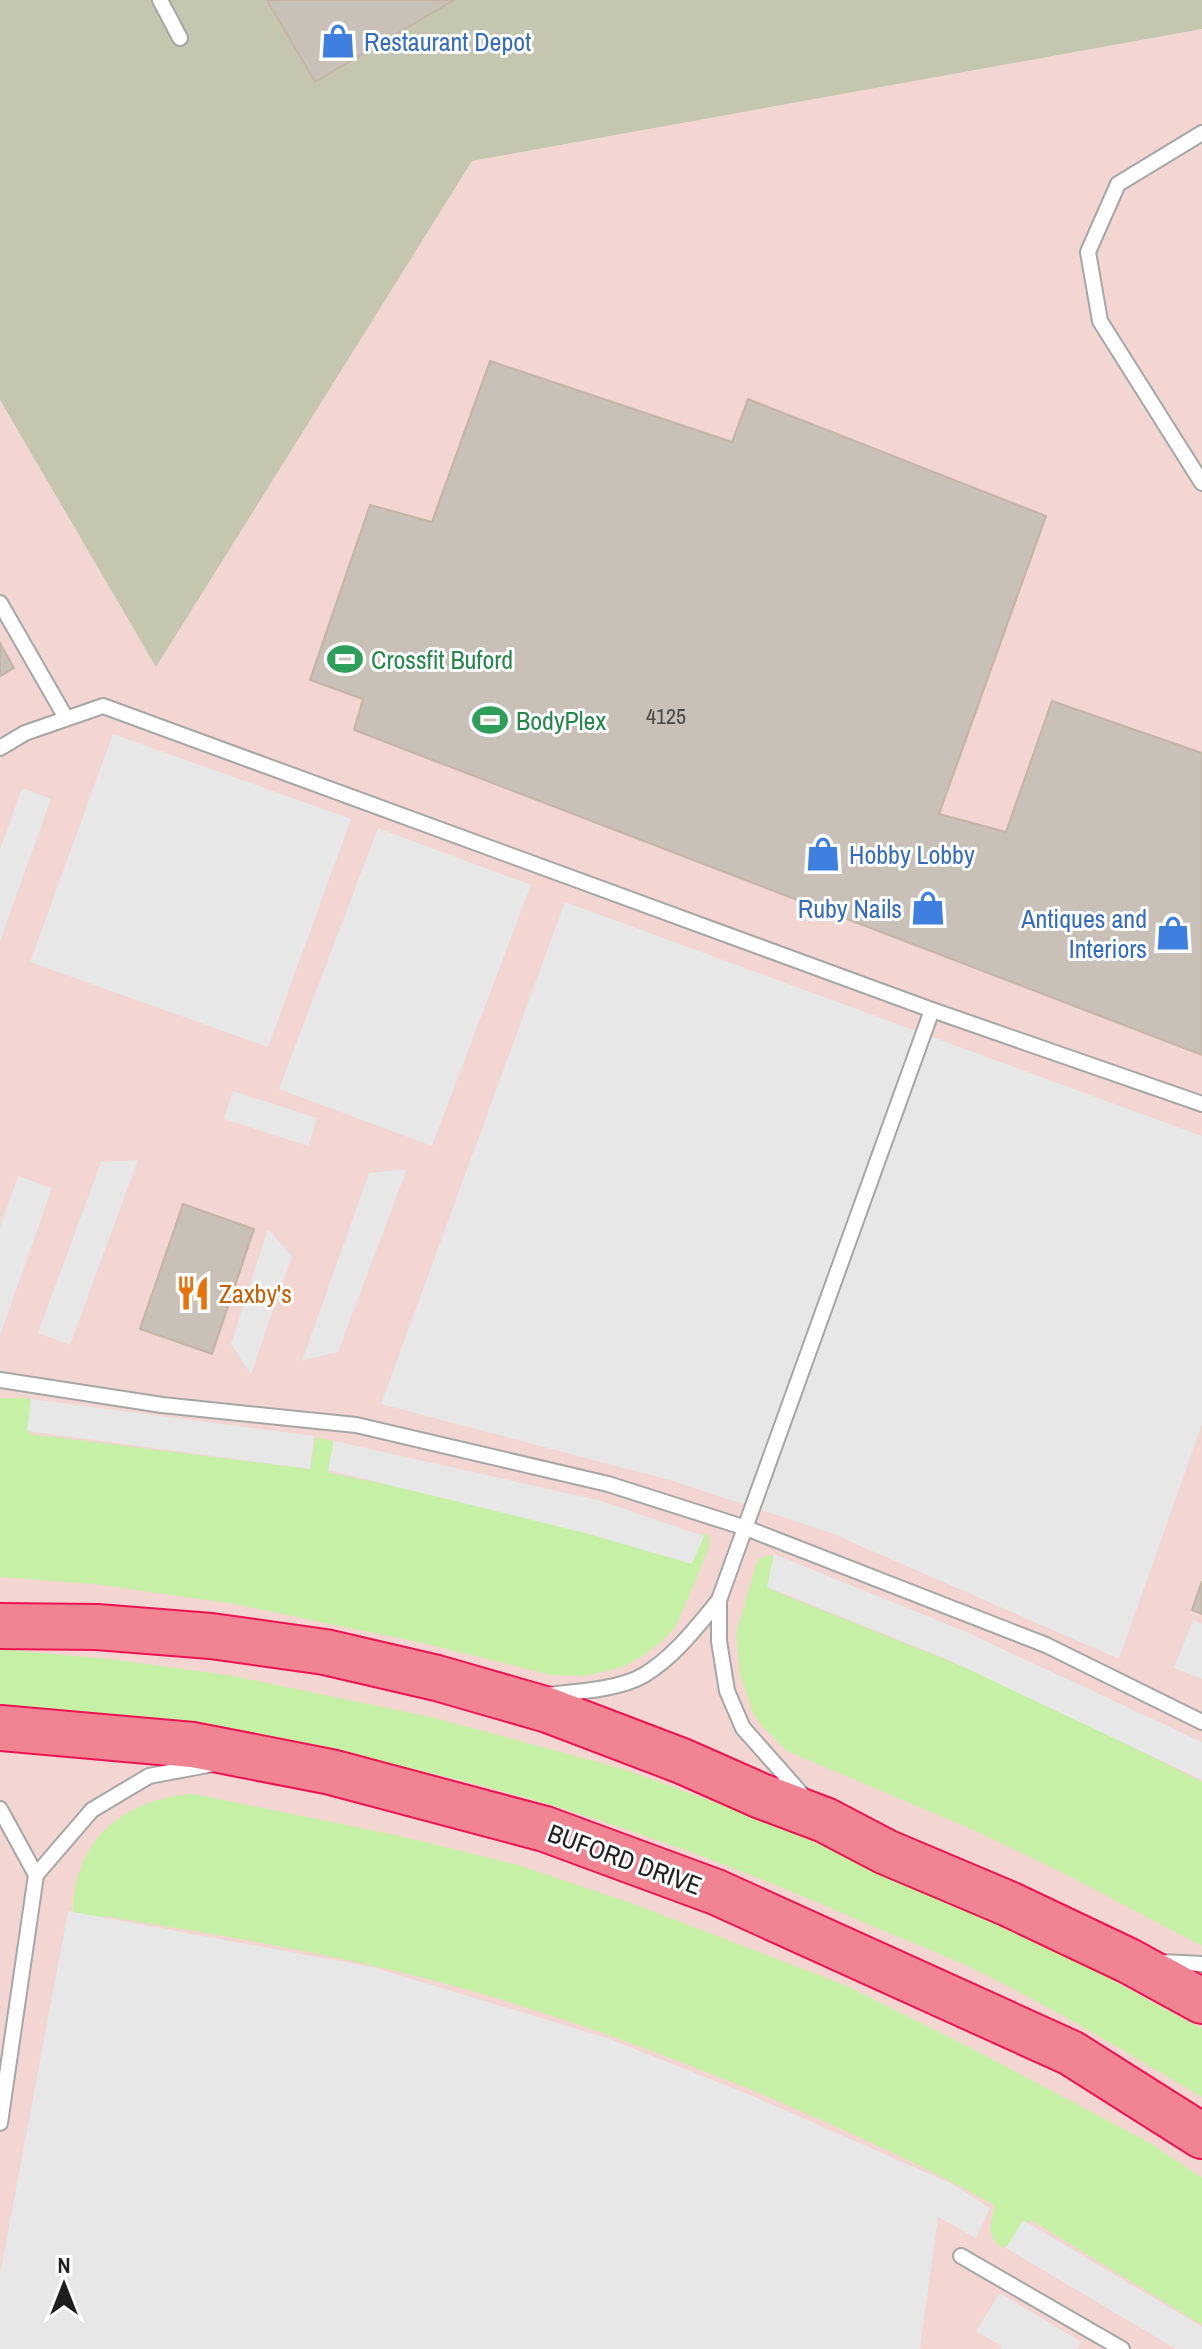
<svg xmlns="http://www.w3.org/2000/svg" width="1202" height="2349" font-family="'Archivo Narrow',sans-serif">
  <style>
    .commercial { fill: #f3d5d2 }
    .construction { fill: #c5c6af }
    .grass { fill: #c6f0a5 }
    .parking { fill: #e7e7e7 }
    .building { fill: #c9c0b7; stroke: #c4b4a5; stroke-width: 2 }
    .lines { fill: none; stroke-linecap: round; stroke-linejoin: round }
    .lane-casing { stroke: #a6a6a6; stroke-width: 18 }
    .highway-casing { stroke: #ed1352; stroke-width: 48 }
    .lane { stroke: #fff; stroke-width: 14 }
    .highway { stroke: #f08492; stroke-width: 44 }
    .labels { text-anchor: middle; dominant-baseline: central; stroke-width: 6; stroke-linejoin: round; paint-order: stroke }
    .number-label { font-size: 22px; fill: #4a4745 }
    .shop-label { font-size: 26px; fill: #366cbe; stroke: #fff; text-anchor: start }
    .leisure-label { font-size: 26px; fill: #27864d; stroke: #fff; text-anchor: start }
    .food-label { font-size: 26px; fill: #c56008; stroke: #fff; text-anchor: start }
    .street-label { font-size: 26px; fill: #1f1f1f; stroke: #fff }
  </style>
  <rect width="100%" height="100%" fill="#f1ede4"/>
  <path class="commercial" d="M1202,29V2349H0V400L156,666L472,161Z"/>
  <path class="construction" d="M0,0H1202V29L472,161L156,667L0,400Z"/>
  <g class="grass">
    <path d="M0,1398H29L32,1402L30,1434L310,1469L315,1441L316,1437L332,1441L334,1447L329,1473L419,1491L696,1535L706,1534L709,1536V1548L676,1626L663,1640L644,1655L623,1667L585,1676L552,1675L427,1644L235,1604L94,1584L0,1577Z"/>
    <path d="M768,1555H771L775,1559L769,1589L1004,1683L1202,1782V1946L1071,1877L976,1831L787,1751L761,1725L753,1712L740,1674L736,1634L756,1565L759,1559Z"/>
    <path d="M0,1649L117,1660L233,1676L435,1718L623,1769L802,1834L878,1866L1039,1940L1202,2029V2097C1134,2057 1066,2015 996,1980C956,1959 913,1943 872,1926C769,1880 662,1839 554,1806C374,1752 187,1722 0,1704Z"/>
    <path d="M194,1794L400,1836L518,1865L631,1903L845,1985L967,2046L1150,2143L1202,2178V2325L1031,2220L1010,2243L1003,2248C985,2238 992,2222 994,2205C913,2159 828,2122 742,2086C618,2036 491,1991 361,1963C276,1944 190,1930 104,1916L99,1921L73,1920C71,1843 120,1799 194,1794Z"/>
  </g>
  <g class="parking">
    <path d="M113,734L351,819L268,1047L30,962Z"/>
    <path d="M22,788L51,799L0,941V850Z"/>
    <path d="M378,828L531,885L432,1146L279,1089Z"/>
    <path d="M565,902L1202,1136V1424L1119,1659L831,1533L673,1481L381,1404Z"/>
    <path d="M233,1091L317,1118L308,1146L224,1119Z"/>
    <path d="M138,1160L70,1345L38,1333L101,1162Z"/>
    <path d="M407,1169L338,1352L302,1361L369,1173Z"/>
    <path d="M18,1176L52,1188L0,1336V1227Z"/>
    <path d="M268,1229L292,1256L251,1374L231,1344Z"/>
    <path d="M31,1399L314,1436L310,1469L27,1431Z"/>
    <path d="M334,1441L598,1500L704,1536L692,1564L585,1533L328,1470Z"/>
    <path d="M774,1554L964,1631L1202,1742V1780L951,1661L767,1587Z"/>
    <path d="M1193,1620L1202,1624V1679L1174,1668Z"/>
    <path d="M68,1911L372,1967L607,2038L755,2097L952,2184L990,2208L976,2238L938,2217L920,2349H0V2274Z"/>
    <path d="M1023,2220L1202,2327V2349H1176L1006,2248Z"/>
    <path d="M1000,2293L1081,2342L1077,2349H1000L1001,2346L976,2331Z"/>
  </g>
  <g class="building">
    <path d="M267,0H454L315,82Z"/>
    <path d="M490,361L732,442L748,399L1046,516L939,814L1006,832L1052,701L1202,753V1055L354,730L363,699L310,680L370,505L432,522Z"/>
    <path d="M0,643L14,668L0,676Z"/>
    <path d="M183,1204L254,1229L212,1354L140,1329Z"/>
    <path d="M1202,1581V1614L1192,1610Z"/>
  </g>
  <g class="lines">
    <g class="lane-casing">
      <g id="lane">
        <path d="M160,0L180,38"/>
        <path d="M1202,133L1118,184L1088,252L1100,321L1202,483"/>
        <path d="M0,603L66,718"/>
        <path d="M0,748L25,733L103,706L932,1010L1202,1104"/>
        <path d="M0,1380L162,1405L356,1425L608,1484L746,1528L1046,1645L1202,1722"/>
        <path d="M546,1695C574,1692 619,1690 644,1675C674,1657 697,1627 719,1600"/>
        <path d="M806,1799L743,1728L727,1691L719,1641V1600L932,1010"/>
        <path d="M0,1809L36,1875"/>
        <path d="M1162,1962L1202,1964"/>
        <path d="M0,2123L36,1875L92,1810L149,1776L213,1764"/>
        <path d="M961,2256L1122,2349"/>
      </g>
    </g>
    <g class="highway-casing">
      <g id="highway">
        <path d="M0,1626L97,1627L211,1636L325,1652L437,1678L548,1710L682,1761L761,1796L825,1820L886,1852L1009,1904L1129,1961L1202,2001"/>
        <path d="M0,1728L193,1745L331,1772L545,1829L716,1892L1071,2053L1202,2136"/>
      </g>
    </g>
    <use href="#lane" class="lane"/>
    <use href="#highway" class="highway"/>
  </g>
  <defs>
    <g id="shop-bare" transform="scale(2.76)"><path d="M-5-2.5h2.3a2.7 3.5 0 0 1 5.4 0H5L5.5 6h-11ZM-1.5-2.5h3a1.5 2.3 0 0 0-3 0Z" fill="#3f7fe0" stroke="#fff" stroke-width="2.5" paint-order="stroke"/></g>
    <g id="stadium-bare" transform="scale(2.76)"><path d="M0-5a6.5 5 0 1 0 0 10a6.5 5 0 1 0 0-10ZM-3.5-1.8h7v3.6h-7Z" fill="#2e9e5b" stroke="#fff" stroke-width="2.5" paint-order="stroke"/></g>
    <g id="restaurant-bare" transform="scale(2.76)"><path d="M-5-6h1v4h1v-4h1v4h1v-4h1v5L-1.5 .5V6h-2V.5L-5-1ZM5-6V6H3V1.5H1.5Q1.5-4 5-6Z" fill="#e8710a" stroke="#fff" stroke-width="2.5" paint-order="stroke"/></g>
  </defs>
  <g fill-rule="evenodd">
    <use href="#shop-bare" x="338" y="41"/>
    <use href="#stadium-bare" x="345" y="659"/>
    <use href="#stadium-bare" x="490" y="720"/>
    <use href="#shop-bare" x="823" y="854"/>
    <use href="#shop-bare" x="928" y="908"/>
    <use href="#shop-bare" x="1173" y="933"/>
    <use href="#restaurant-bare" x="193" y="1293"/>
  </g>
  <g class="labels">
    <g class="number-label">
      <text x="666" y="716">4125</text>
    </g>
    <g class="shop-label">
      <text x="364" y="41">Restaurant Depot</text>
      <text x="849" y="854">Hobby Lobby</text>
      <text x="902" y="908" text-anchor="end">Ruby Nails</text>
      <text x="1147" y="918" text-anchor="end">Antiques and<tspan x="1147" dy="30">Interiors</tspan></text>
    </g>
    <g class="leisure-label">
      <text x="371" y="659">Crossfit Buford</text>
      <text x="516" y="720">BodyPlex</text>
    </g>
    <g class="food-label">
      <text x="219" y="1293">Zaxby's</text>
    </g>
    <g class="street-label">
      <text transform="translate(625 1859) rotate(20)">BUFORD DRIVE</text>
    </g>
  </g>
  <g transform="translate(64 2285)" stroke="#ffffff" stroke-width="6" paint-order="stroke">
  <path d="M0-6L14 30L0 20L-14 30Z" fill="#1f1f1f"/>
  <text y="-12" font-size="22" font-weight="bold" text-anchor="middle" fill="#1f1f1f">N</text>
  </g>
</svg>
